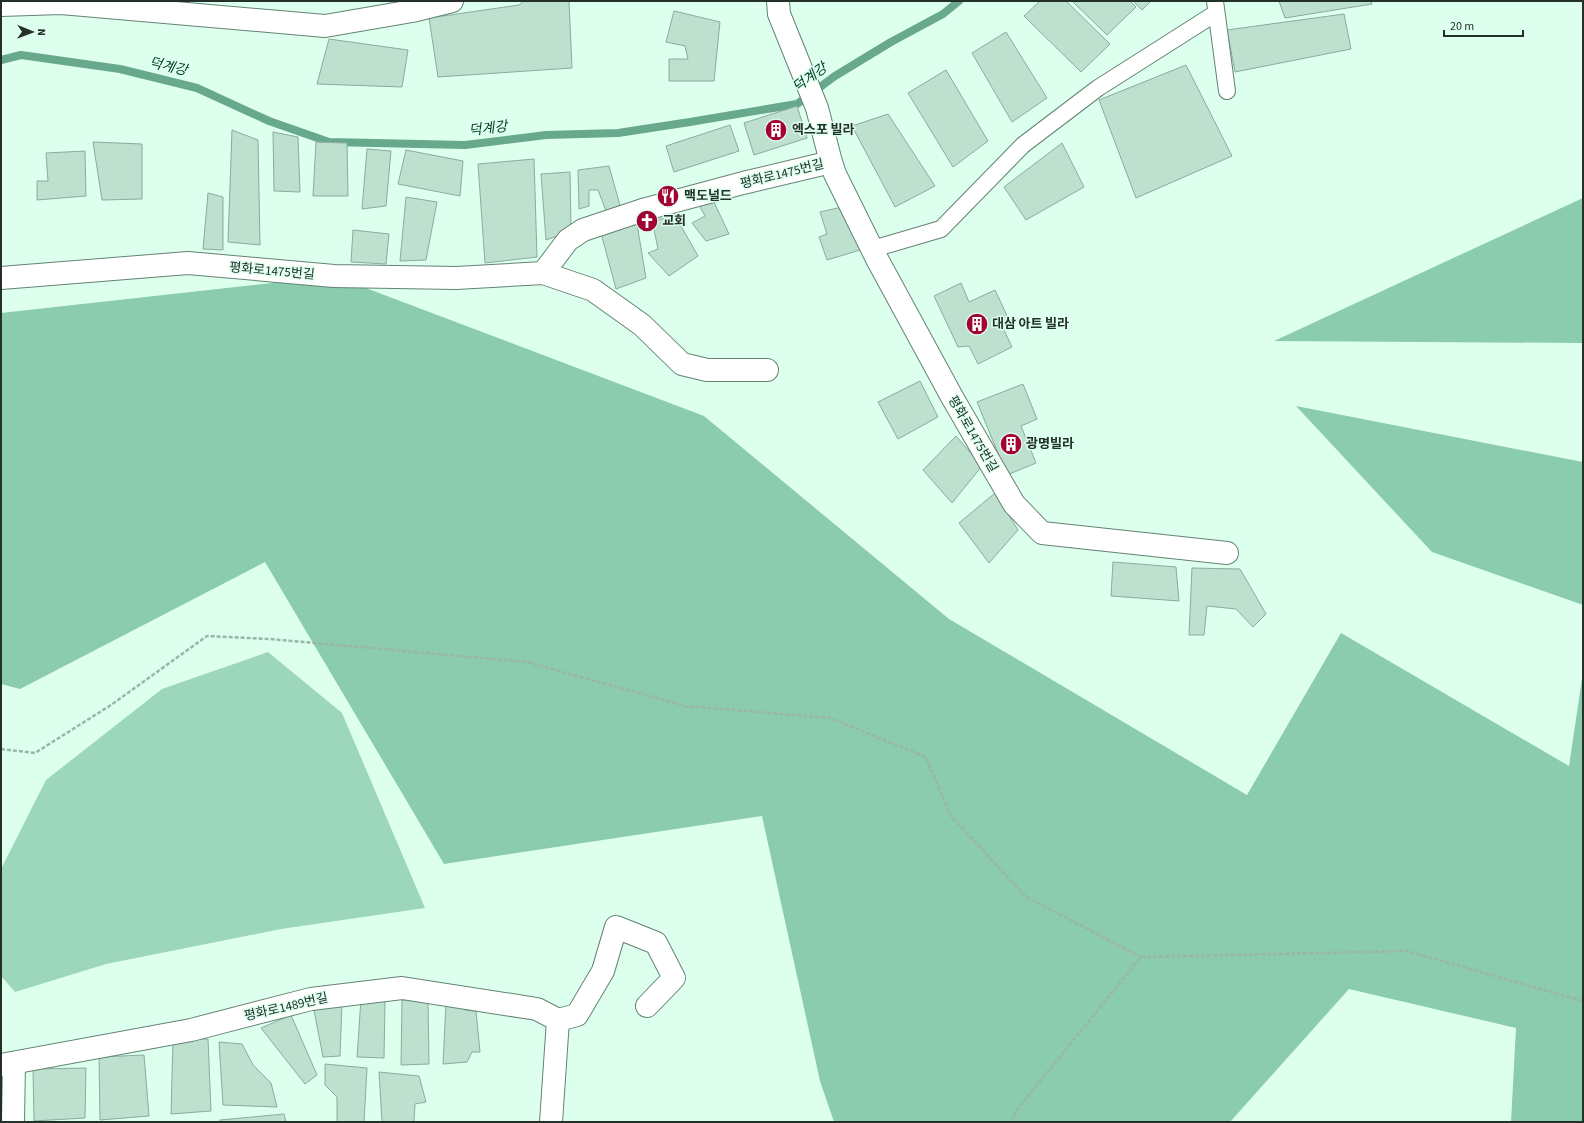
<svg xmlns="http://www.w3.org/2000/svg" width="1584" height="1123" font-family="'Source Sans 3','Noto Sans KR',sans-serif">
  <style>
    .green { fill: #9cd6bb }
    .forest { fill: #8bcbae }
    .lines { fill: none; stroke-linecap: round; stroke-linejoin: round }
    .stream { stroke: #68a88c; stroke-width: 8 }
    .building { fill: #bee0cf; stroke: #8bab9c }
    .service-casing { stroke: #648374; stroke-width: 18 }
    .minor-casing { stroke: #648374; stroke-width: 24 }
    .tertiary-casing { stroke: #648374; stroke-width: 24 }
    .path { stroke: #9bb5a8; stroke-width: 2.5; stroke-dasharray: 4 2; stroke-linecap: butt }
    .service { stroke: #fff; stroke-width: 16 }
    .minor { stroke: #fff; stroke-width: 22 }
    .tertiary { stroke: #fff; stroke-width: 22 }
    .labels { text-anchor: middle; dominant-baseline: central; stroke-width: 3; stroke-linejoin: round; paint-order: stroke }
    .poi-label { font-size: 13px; font-weight: bold; fill: #23302a; stroke: #dfe; text-anchor: start }
    .street-label { font-size: 13px; fill: #23302a; stroke: #dfe }
    .water-label { font-size: 14px; font-style: italic; fill: #003927; stroke: #dfe }
  </style>
  <rect width="100%" height="100%" fill="#dfe"/>
  <path class="green" d="M268,652L342,713L425,908L281,929L106,964L15,992L1,976V869L46,780L162,689Z"/>
  <g class="forest">
    <path d="M1583,198V343L1274,341Z"/>
    <path d="M334,276L704,416L949,619L1247,795L1341,633L1569,766L1583,672V1122H1511L1516,1028L1349,989L1230,1122H834L820,1081L762,816L444,864L265,562L20,689L1,684V313Z"/>
    <path d="M1296,406L1583,462V605L1432,552Z"/>
  </g>
  <g class="lines">
    <path class="stream" d="M1,60L21,55L120,69L197,88L269,121L329,142L465,145L546,135L618,133L690,122L797,104L835,76L891,42L943,14L959,1"/>
  </g>
  <g class="building">
    <path d="M524,1H569L572,68L438,77L429,18L519,5Z"/>
    <path d="M1040,1H1066L1110,44L1081,72L1024,16Z"/>
    <path d="M1072,1H1130L1136,7L1107,35Z"/>
    <path d="M1133,1H1151L1142,10Z"/>
    <path d="M1279,1H1371L1372,4L1285,18Z"/>
    <path d="M674,11L720,22L714,81H669V59H688L685,46L666,42Z"/>
    <path d="M1344,14L1351,49L1235,72L1227,30Z"/>
    <path d="M1006,32L1047,98L1012,122L972,53Z"/>
    <path d="M329,39L408,50L402,87L317,84Z"/>
    <path d="M1186,65L1232,156L1136,198L1099,100Z"/>
    <path d="M946,70L988,141L953,167L908,93Z"/>
    <path d="M797,106L807,138L754,155L744,123Z"/>
    <path d="M888,114L935,186L895,207L852,126Z"/>
    <path d="M730,125L739,151L674,172L666,146Z"/>
    <path d="M232,130L258,140L260,245L228,242Z"/>
    <path d="M273,132L298,137L300,192L274,191Z"/>
    <path d="M93,142L142,144V199L102,200Z"/>
    <path d="M316,142L347,143L348,196H313Z"/>
    <path d="M1062,143L1084,187L1026,220L1004,187Z"/>
    <path d="M367,149L391,151L386,206L362,209Z"/>
    <path d="M406,150L463,161L460,196L398,184Z"/>
    <path d="M85,151L86,196L37,200V181H48L46,153Z"/>
    <path d="M534,159L537,257L485,263L478,164Z"/>
    <path d="M609,166L621,209L606,211L598,190H589V206L579,209L578,170Z"/>
    <path d="M570,172L571,231L546,240L541,174Z"/>
    <path d="M208,193L223,197V250L203,249Z"/>
    <path d="M406,197L437,202L426,260L400,261Z"/>
    <path d="M712,198L729,234L706,241L692,223L705,216L699,205Z"/>
    <path d="M842,207L860,250L827,260L819,237L827,234L820,212Z"/>
    <path d="M676,217L698,256L669,276L648,253L658,249L652,220Z"/>
    <path d="M637,224L646,278L616,289L601,233Z"/>
    <path d="M353,230L389,234L386,264L351,262Z"/>
    <path d="M961,283L969,302L995,290L1010,322L1002,326L1012,347L978,364L969,346L958,347L934,296Z"/>
    <path d="M920,381L938,417L898,439L878,402Z"/>
    <path d="M1023,384L1037,419L1021,426L1036,463L1007,475L977,402Z"/>
    <path d="M956,436L982,466L952,503L923,470Z"/>
    <path d="M995,493L1018,530L989,563L959,523Z"/>
    <path d="M1113,562L1176,567L1179,601L1111,596Z"/>
    <path d="M1192,568L1240,569L1266,614L1253,627L1236,609L1207,606L1204,635H1189Z"/>
    <path d="M361,999L385,1002L384,1058L357,1057Z"/>
    <path d="M402,1000L428,1001L429,1064L401,1065Z"/>
    <path d="M342,1003L340,1056L323,1057L313,1005Z"/>
    <path d="M446,1003L466,1004L465,1010L476,1011L480,1052H472L467,1062L443,1064Z"/>
    <path d="M291,1015L317,1075L305,1084L261,1028Z"/>
    <path d="M208,1039L211,1111L171,1114L173,1040Z"/>
    <path d="M219,1042L242,1044L253,1065L271,1083L277,1107L223,1105Z"/>
    <path d="M144,1055L149,1116L100,1120L99,1057Z"/>
    <path d="M325,1064L367,1068L364,1122H337V1097L325,1085Z"/>
    <path d="M86,1068L85,1118L34,1121L33,1069Z"/>
    <path d="M379,1072L419,1076L426,1102L415,1104L414,1122H382Z"/>
    <path d="M284,1114L286,1122H220V1120Z"/>
  </g>
  <g class="lines">
    <g class="service-casing">
      <g id="service">
        <path d="M1215,1L1227,91"/>
        <path d="M873,249L941,229L1023,145L1098,88L1216,13"/>
      </g>
    </g>
    <g class="minor-casing">
      <g id="minor">
        <path d="M778,1L779,14L817,108L831,162L835,174L877,259L952,397L1014,504L1042,533L1227,553"/>
        <path d="M543,273L568,240L583,230L646,209L743,183L831,162"/>
        <path d="M1,278L188,263L334,276L456,278L543,273L593,290L642,325L682,364L707,370H767"/>
        <path d="M558,1020L577,1015L603,971L616,927L656,943L674,978L647,1006"/>
        <path d="M1,1065L191,1030L311,999L402,988L537,1009L558,1020L551,1122"/>
        <path d="M13,1122L14,1063"/>
      </g>
    </g>
    <g class="tertiary-casing">
      <path id="tertiary" d="M1,5L61,3L325,26L412,11L452,1"/>
    </g>
    <g class="path">
      <path d="M1,749L35,753L111,705L207,636L270,639L527,662L685,706L830,718L926,757L950,815L1025,896L1141,957"/>
      <path d="M1013,1122L1015,1112L1141,957L1407,951L1583,1001"/>
    </g>
    <use href="#service" class="service"/>
    <use href="#minor" class="minor"/>
    <use href="#tertiary" class="tertiary"/>
  </g>
  <defs>
    <g id="building-disc" transform="scale(1.15)"><circle r="9.5" fill="#a20234" stroke="#dfe"/><path d="M-4-6H4V6H1V3H-1V6H-4ZM-2.5-4.3h1.7v1.8h-1.7ZM.8-4.3h1.7v1.8H.8ZM-2.5-1h1.7V.8h-1.7ZM.8-1h1.7V.8H.8Z" fill="#fff"/></g>
    <g id="restaurant-disc" transform="scale(1.15)"><circle r="9.5" fill="#a20234" stroke="#dfe"/><path d="M-5-6h1v4h1v-4h1v4h1v-4h1v5L-1.5 .5V6h-2V.5L-5-1ZM5-6V6H3V1.5H1.5Q1.5-4 5-6Z" fill="#fff"/></g>
    <g id="church-disc" transform="scale(1.15)"><circle r="9.5" fill="#a20234" stroke="#dfe"/><path d="M-1.2-6h2.4v3.5h3.3v2.4h-3.3V6h-2.4V-.1h-3.3v-2.4h3.3Z" fill="#fff"/></g>
  </defs>
  <g fill-rule="evenodd">
    <use href="#building-disc" x="776" y="130"/>
    <use href="#restaurant-disc" x="668" y="196"/>
    <use href="#church-disc" x="647" y="221"/>
    <use href="#building-disc" x="977" y="324"/>
    <use href="#building-disc" x="1011" y="444"/>
  </g>
  <g class="labels">
    <g class="poi-label">
      <text x="792" y="130">엑스포 빌라</text>
      <text x="684" y="196">맥도널드</text>
      <text x="662" y="221">교회</text>
      <text x="992" y="324">대삼 아트 빌라</text>
      <text x="1026" y="444">광명빌라</text>
    </g>
    <g class="street-label">
      <text transform="translate(782 174) rotate(-14)">평화로1475번길</text>
      <text transform="translate(272 271) rotate(5)">평화로1475번길</text>
      <text transform="translate(973 434) rotate(60)">평화로1475번길</text>
      <text transform="translate(286 1007) rotate(-13)">평화로1489번길</text>
    </g>
    <g class="water-label">
      <text transform="translate(168 67) rotate(13)">덕계강</text>
      <text transform="translate(810 78) rotate(-36)">덕계강</text>
      <text transform="translate(488 129) rotate(-7)">덕계강</text>
    </g>
  </g>
  <rect width="1584" height="1123" fill="none" stroke="#23302a" stroke-width="4"/>
  <g transform="translate(32 32) rotate(91)" stroke="#ddffee" stroke-width="3" paint-order="stroke">
  <path d="M0-3L7 15L0 10L-7 15Z" fill="#23302a"/>
  <text y="-6" font-size="11" font-weight="bold" text-anchor="middle" fill="#23302a">N</text>
  </g>
  <path d="M1444 30v6h79v-6" fill="none" stroke="#23302a" stroke-width="2"/>
  <text x="1450" y="30" font-size="12" fill="#23302a" stroke="#ddffee" stroke-width="3" paint-order="stroke">20 m</text>
</svg>
